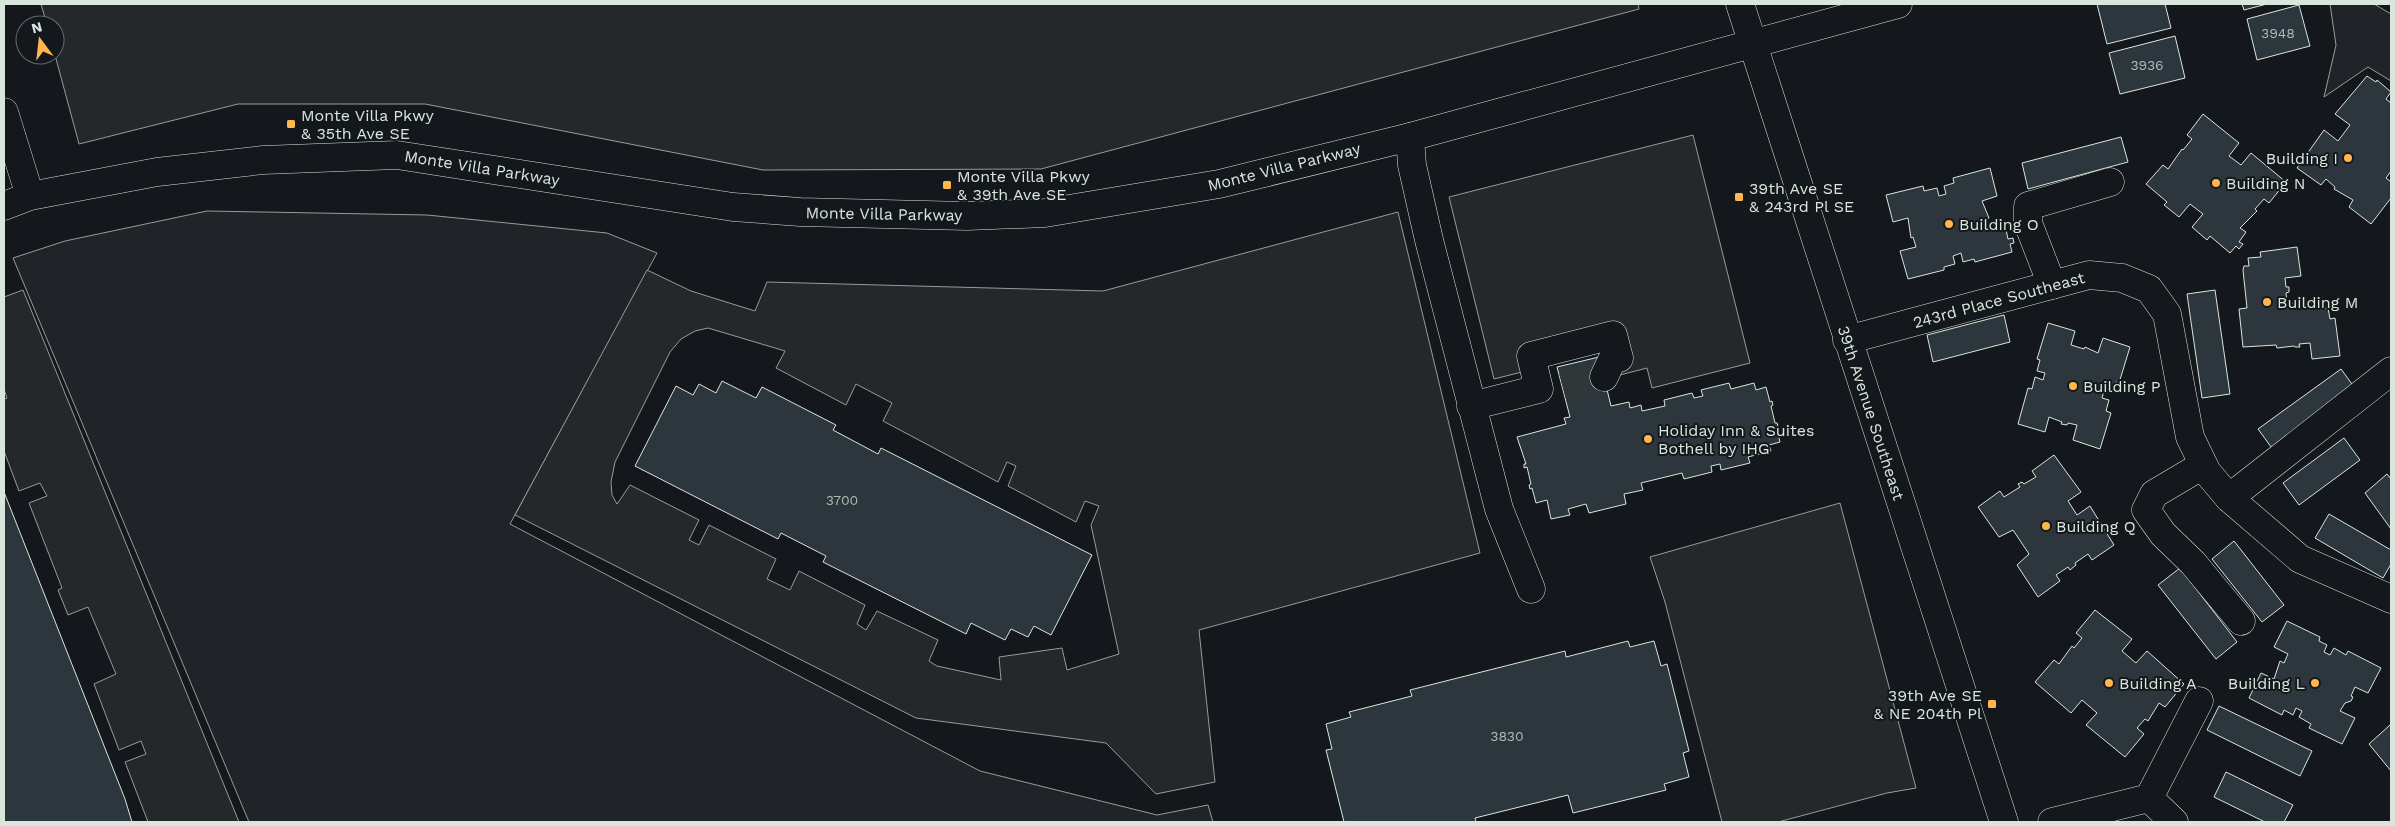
<svg xmlns="http://www.w3.org/2000/svg" width="2395" height="826" font-family="'Work Sans',sans-serif">
  <style>
    .green { fill: #202428; stroke: #939e99 }
    .parking { fill: #24282b; stroke: #939e99; fill-rule: evenodd }
    .building { fill: #2c363c; stroke: #d8e6dc }
    .lines { fill: none; stroke-linecap: round; stroke-linejoin: round }
    .minor-tunnel { stroke: #313739; stroke-width: 28; stroke-dasharray: 28 14; stroke-linecap: butt }
    .minor-casing { stroke: #d8e6dc; stroke-width: 29 }
    .major-casing { stroke: #d8e6dc; stroke-width: 29 }
    .minor { stroke: #14181c; stroke-width: 28 }
    .major { stroke: #14181c; stroke-width: 28 }
    .poi-dot { fill: #ffb74d; stroke: #14181c; stroke-width: 2 }
    .labels { text-anchor: middle; dominant-baseline: central; stroke-width: 4; stroke-linejoin: round; paint-order: stroke }
    .number-label { font-size: 14px; fill: #adbab4 }
    .poi-label { font-size: 16px; fill: #d8e6dc; stroke: #14181c; text-anchor: start }
    .street-label { font-size: 16px; fill: #d8e6dc; stroke: #14181c }
  </style>
  <rect width="100%" height="100%" fill="#14181c"/>
  <g class="green">
    <path d="M2330,4H2374L2391,14V81L2368,67L2324,97L2336,45Z"/>
    <path d="M207,211L427,215L607,233L657,253L510,524L980,771L1157,815L1208,805L1213,822H249L13,258L65,241Z"/>
  </g>
  <g class="parking">
    <path d="M41,4H1638L1639,9L1041,169L763,170L425,104H238L79,144L55,55V25H47Z"/>
    <path d="M1693,135L1750,363L1652,388L1647,368L1616,376L1609,350L1494,379L1449,197Z"/>
    <path d="M1398,212L1480,553L1199,630L1215,782L1156,794L1106,743L916,718L515,515L647,270L691,291L755,311L767,282L1103,291ZM708,328L785,351L776,368L846,405L856,384L892,403L883,421L998,482L1007,462L1016,466L1008,486L1076,522L1085,501L1099,506L1091,525L1119,654L1067,670L1062,648L999,657L1001,680L937,666L929,661L938,640L877,611L866,630L857,624L865,605L799,571L790,590L767,579L776,559L709,525L699,545L689,540L699,520L630,485L617,504L612,495L611,482L615,462L670,352L681,339L695,331Z"/>
    <path d="M23,290L239,822H148L125,762L146,754L141,741L119,750L94,684L116,674L88,607L68,615L58,590L62,588L29,503L47,496L40,483L19,491L4,451V399L7,398L4,389V297Z"/>
    <path d="M1840,503L1916,788L1887,793L1778,822H1722L1665,602L1650,557Z"/>
  </g>
  <g class="building">
    <path d="M2097,4H2165L2171,28L2107,44Z"/>
    <path d="M2242,4H2267L2244,10Z"/>
    <path d="M2299,5L2310,46L2257,60L2247,19Z"/>
    <path d="M2175,36L2185,78L2120,94L2109,53Z"/>
    <path d="M2367,76L2376,82L2377,80L2391,92L2386,99L2391,103V171L2386,178L2391,182V198L2371,224L2349,207L2353,200L2334,189L2335,187L2326,179L2321,185L2297,168L2324,130L2338,141L2350,125L2335,114Z"/>
    <path d="M2203,114L2239,143L2229,156L2241,165L2251,153L2286,182L2269,203L2264,199L2255,209L2257,211L2240,228L2246,232L2239,242L2243,244L2239,249L2236,246L2230,253L2210,236L2207,240L2192,227L2203,214L2190,204L2179,217L2164,205L2167,202L2146,184L2163,165L2168,169L2182,149L2183,150L2192,139L2187,135Z"/>
    <path d="M2121,137L2128,162L2028,189L2022,163Z"/>
    <path d="M1990,168L1997,196L1982,201L1989,218L1987,219L1989,229L2005,225L2008,239L2013,238L2014,243L2010,244L2012,252L1975,262L1974,259L1963,262L1961,253L1953,256L1955,264L1944,267V270L1908,279L1900,251L1916,247L1913,237L1911,238L1908,218L1893,222L1886,195L1923,186L1924,191L1937,188L1939,196L1946,194L1944,186L1954,183L1953,178Z"/>
    <path d="M2297,247L2301,276L2285,278L2286,287H2289V292L2286,293L2287,304L2317,300L2320,309L2328,308L2330,319L2335,318L2340,356L2312,359L2310,343L2299,344L2300,347H2295L2294,346L2277,348L2276,345L2243,347L2239,309L2247,308L2243,270L2244,266H2249L2248,258L2261,257L2260,252Z"/>
    <path d="M2215,290L2230,394L2202,398L2187,294Z"/>
    <path d="M2004,315L2010,342L1933,362L1927,335Z"/>
    <path d="M2048,323L2075,331L2071,345L2084,349L2085,347L2098,353L2103,338L2130,347L2119,383L2116,382L2112,393L2104,391L2102,398L2109,400L2106,411L2111,413L2100,449L2073,440L2077,425L2068,423L2067,425L2061,424L2062,422L2049,417L2045,432L2018,424L2028,388L2032,389L2035,377L2043,380L2045,373L2037,371L2040,360L2037,359Z"/>
    <path d="M1599,357L1611,406L1629,402L1630,408L1641,405L1642,411L1665,406L1664,400L1692,393L1694,398L1703,396L1701,390L1729,383L1731,389L1754,383L1756,390L1766,387L1770,402L1772,401L1773,405L1771,406L1775,423H1777L1778,426L1776,427L1780,442L1769,445L1771,451L1748,457L1750,463L1721,470L1720,464L1711,466L1712,472L1684,479L1682,473L1641,483L1643,490L1624,494L1626,504L1589,513L1586,504L1568,509L1570,515L1551,519L1547,500L1536,503L1532,488L1530,489L1529,485L1531,484L1527,467L1524,468V464H1526L1517,437L1566,424L1564,418L1570,417L1557,367Z"/>
    <path d="M2341,369L2357,391L2274,451L2258,429Z"/>
    <path d="M722,381L756,398L762,387L836,425L833,430L878,454L881,448L1092,555L1051,635L1034,626L1028,637L1011,629L1005,640L971,623L966,634L823,562L826,556L781,533L778,539L635,466L676,386L693,395L699,384L716,393Z"/>
    <path d="M2344,438L2360,460L2299,505L2283,483Z"/>
    <path d="M2054,455L2081,492L2068,501L2077,515L2090,506L2114,545L2092,560L2088,554L2075,563L2076,565L2070,570L2068,567L2056,575L2060,581L2038,597L2017,565L2029,554L2013,530L1999,537L1978,507L2000,491L2004,497L2020,487L2018,484L2022,482L2024,484L2036,477L2032,471Z"/>
    <path d="M2387,474L2391,479V529L2365,493Z"/>
    <path d="M4,492L125,799L132,822H4Z"/>
    <path d="M2329,514L2391,550V564L2383,578L2315,538Z"/>
    <path d="M2234,541L2284,605L2262,622L2212,559Z"/>
    <path d="M2180,568L2237,642L2216,659L2158,585Z"/>
    <path d="M2095,610L2132,639L2122,651L2136,663L2147,651L2184,684L2165,707L2159,703L2148,721L2145,719L2137,728L2144,734L2125,757L2086,725L2097,713L2082,700L2071,713L2035,682L2054,660L2059,664L2072,646L2074,648L2082,638L2076,633Z"/>
    <path d="M2287,621L2320,637L2319,641L2327,645L2324,652L2330,655L2334,648L2346,655L2348,651L2381,668L2368,693L2355,687L2351,696L2353,697L2351,701L2345,703L2340,711L2355,718L2342,744L2309,728L2311,724L2299,717L2302,711L2296,708L2293,715L2284,710L2282,715L2249,698L2261,673L2274,679L2280,661L2284,663L2288,654L2274,647Z"/>
    <path d="M1628,641L1630,647L1654,641L1661,666L1667,664L1689,751L1683,753L1689,777L1664,784L1666,790L1573,813L1568,795L1475,818L1476,822H1344L1326,750L1332,749L1326,724L1351,717L1349,712L1412,696L1410,690L1565,651L1566,657Z"/>
    <path d="M2219,706L2312,751L2300,776L2207,730Z"/>
    <path d="M2390,725L2391,726V771L2369,744Z"/>
    <path d="M2226,772L2293,805L2284,822H2265L2214,797Z"/>
  </g>
  <g class="lines">
    <path class="minor-tunnel" d="M1563,388L1604,377"/>
    <g class="minor-casing">
      <g id="minor">
        <path d="M4,112L30,196"/>
        <path d="M1410,137L1412,165L1429,240L1499,509L1531,589"/>
        <path d="M4,206L30,196L157,172L263,160L397,155L733,207L800,212L967,216L1045,213L1219,184L1410,137L1898,4"/>
        <path d="M2052,285L2028,223V206L2110,182"/>
        <path d="M1847,340L2089,275L2122,278L2149,289L2167,314L2190,437L2207,472L2229,498L2300,559L2391,599"/>
        <path d="M1471,406L1539,389L1531,356L1613,335L1619,358L1612,360L1604,377"/>
        <path d="M2203,465L2154,494L2146,510L2163,534L2193,563L2241,621"/>
        <path d="M2229,498L2391,371"/>
        <path d="M2149,798L2199,701"/>
        <path d="M2052,822L2149,798L2174,822"/>
      </g>
    </g>
    <g class="major-casing">
      <path id="major" d="M1740,4L2004,822"/>
    </g>
    <use href="#minor" class="minor"/>
    <use href="#major" class="major"/>
  </g>
  <g class="poi-dot">
    <rect x="286" y="119" width="10" height="10" rx="2.5"/>
    <circle cx="2348" cy="158" r="5"/>
    <circle cx="2216" cy="183" r="5"/>
    <rect x="942" y="180" width="10" height="10" rx="2.5"/>
    <rect x="1734" y="192" width="10" height="10" rx="2.5"/>
    <circle cx="1949" cy="224" r="5"/>
    <circle cx="2267" cy="302" r="5"/>
    <circle cx="2073" cy="386" r="5"/>
    <circle cx="1648" cy="439" r="5"/>
    <circle cx="2046" cy="526" r="5"/>
    <circle cx="2109" cy="683" r="5"/>
    <circle cx="2315" cy="683" r="5"/>
    <rect x="1987" y="699" width="10" height="10" rx="2.5"/>
  </g>
  <g class="labels">
    <g class="number-label">
      <text x="2278" y="33">3948</text>
      <text x="2147" y="65">3936</text>
      <text x="842" y="500">3700</text>
      <text x="1507" y="736">3830</text>
    </g>
    <g class="poi-label">
      <text x="301" y="115">Monte Villa Pkwy<tspan x="301" dy="18">&amp; 35th Ave SE</tspan></text>
      <text x="2338" y="158" text-anchor="end">Building I</text>
      <text x="957" y="176">Monte Villa Pkwy<tspan x="957" dy="18">&amp; 39th Ave SE</tspan></text>
      <text x="2226" y="183">Building N</text>
      <text x="1749" y="188">39th Ave SE<tspan x="1749" dy="18">&amp; 243rd Pl SE</tspan></text>
      <text x="1959" y="224">Building O</text>
      <text x="2277" y="302">Building M</text>
      <text x="2083" y="386">Building P</text>
      <text x="1658" y="430">Holiday Inn &amp; Suites<tspan x="1658" dy="18">Bothell by IHG</tspan></text>
      <text x="2056" y="526">Building Q</text>
      <text x="2119" y="683">Building A</text>
      <text x="2305" y="683" text-anchor="end">Building L</text>
      <text x="1982" y="695" text-anchor="end">39th Ave SE<tspan x="1982" dy="18">&amp; NE 204th Pl</tspan></text>
    </g>
    <g class="street-label">
      <text transform="translate(1284 167) rotate(-14)">Monte Villa Parkway</text>
      <text transform="translate(482 168) rotate(9)">Monte Villa Parkway</text>
      <text transform="translate(884 214) rotate(1)">Monte Villa Parkway</text>
      <text transform="translate(1999 300) rotate(-15)">243rd Place Southeast</text>
      <text transform="translate(1871 413) rotate(72)">39th Avenue Southeast</text>
    </g>
  </g>
  <rect width="2395" height="826" fill="none" stroke="#d8e6dc" stroke-width="10"/>
  <g transform="translate(40 40) rotate(345)"><circle r="24" fill="#14181c" stroke="#626a69"/>
  <path d="M0-4L9 19L0 12L-9 19Z" fill="#ffb74d"/>
  <text y="-8" font-size="14" font-weight="bold" text-anchor="middle" fill="#d8e6dc">N</text>
  </g>
</svg>
